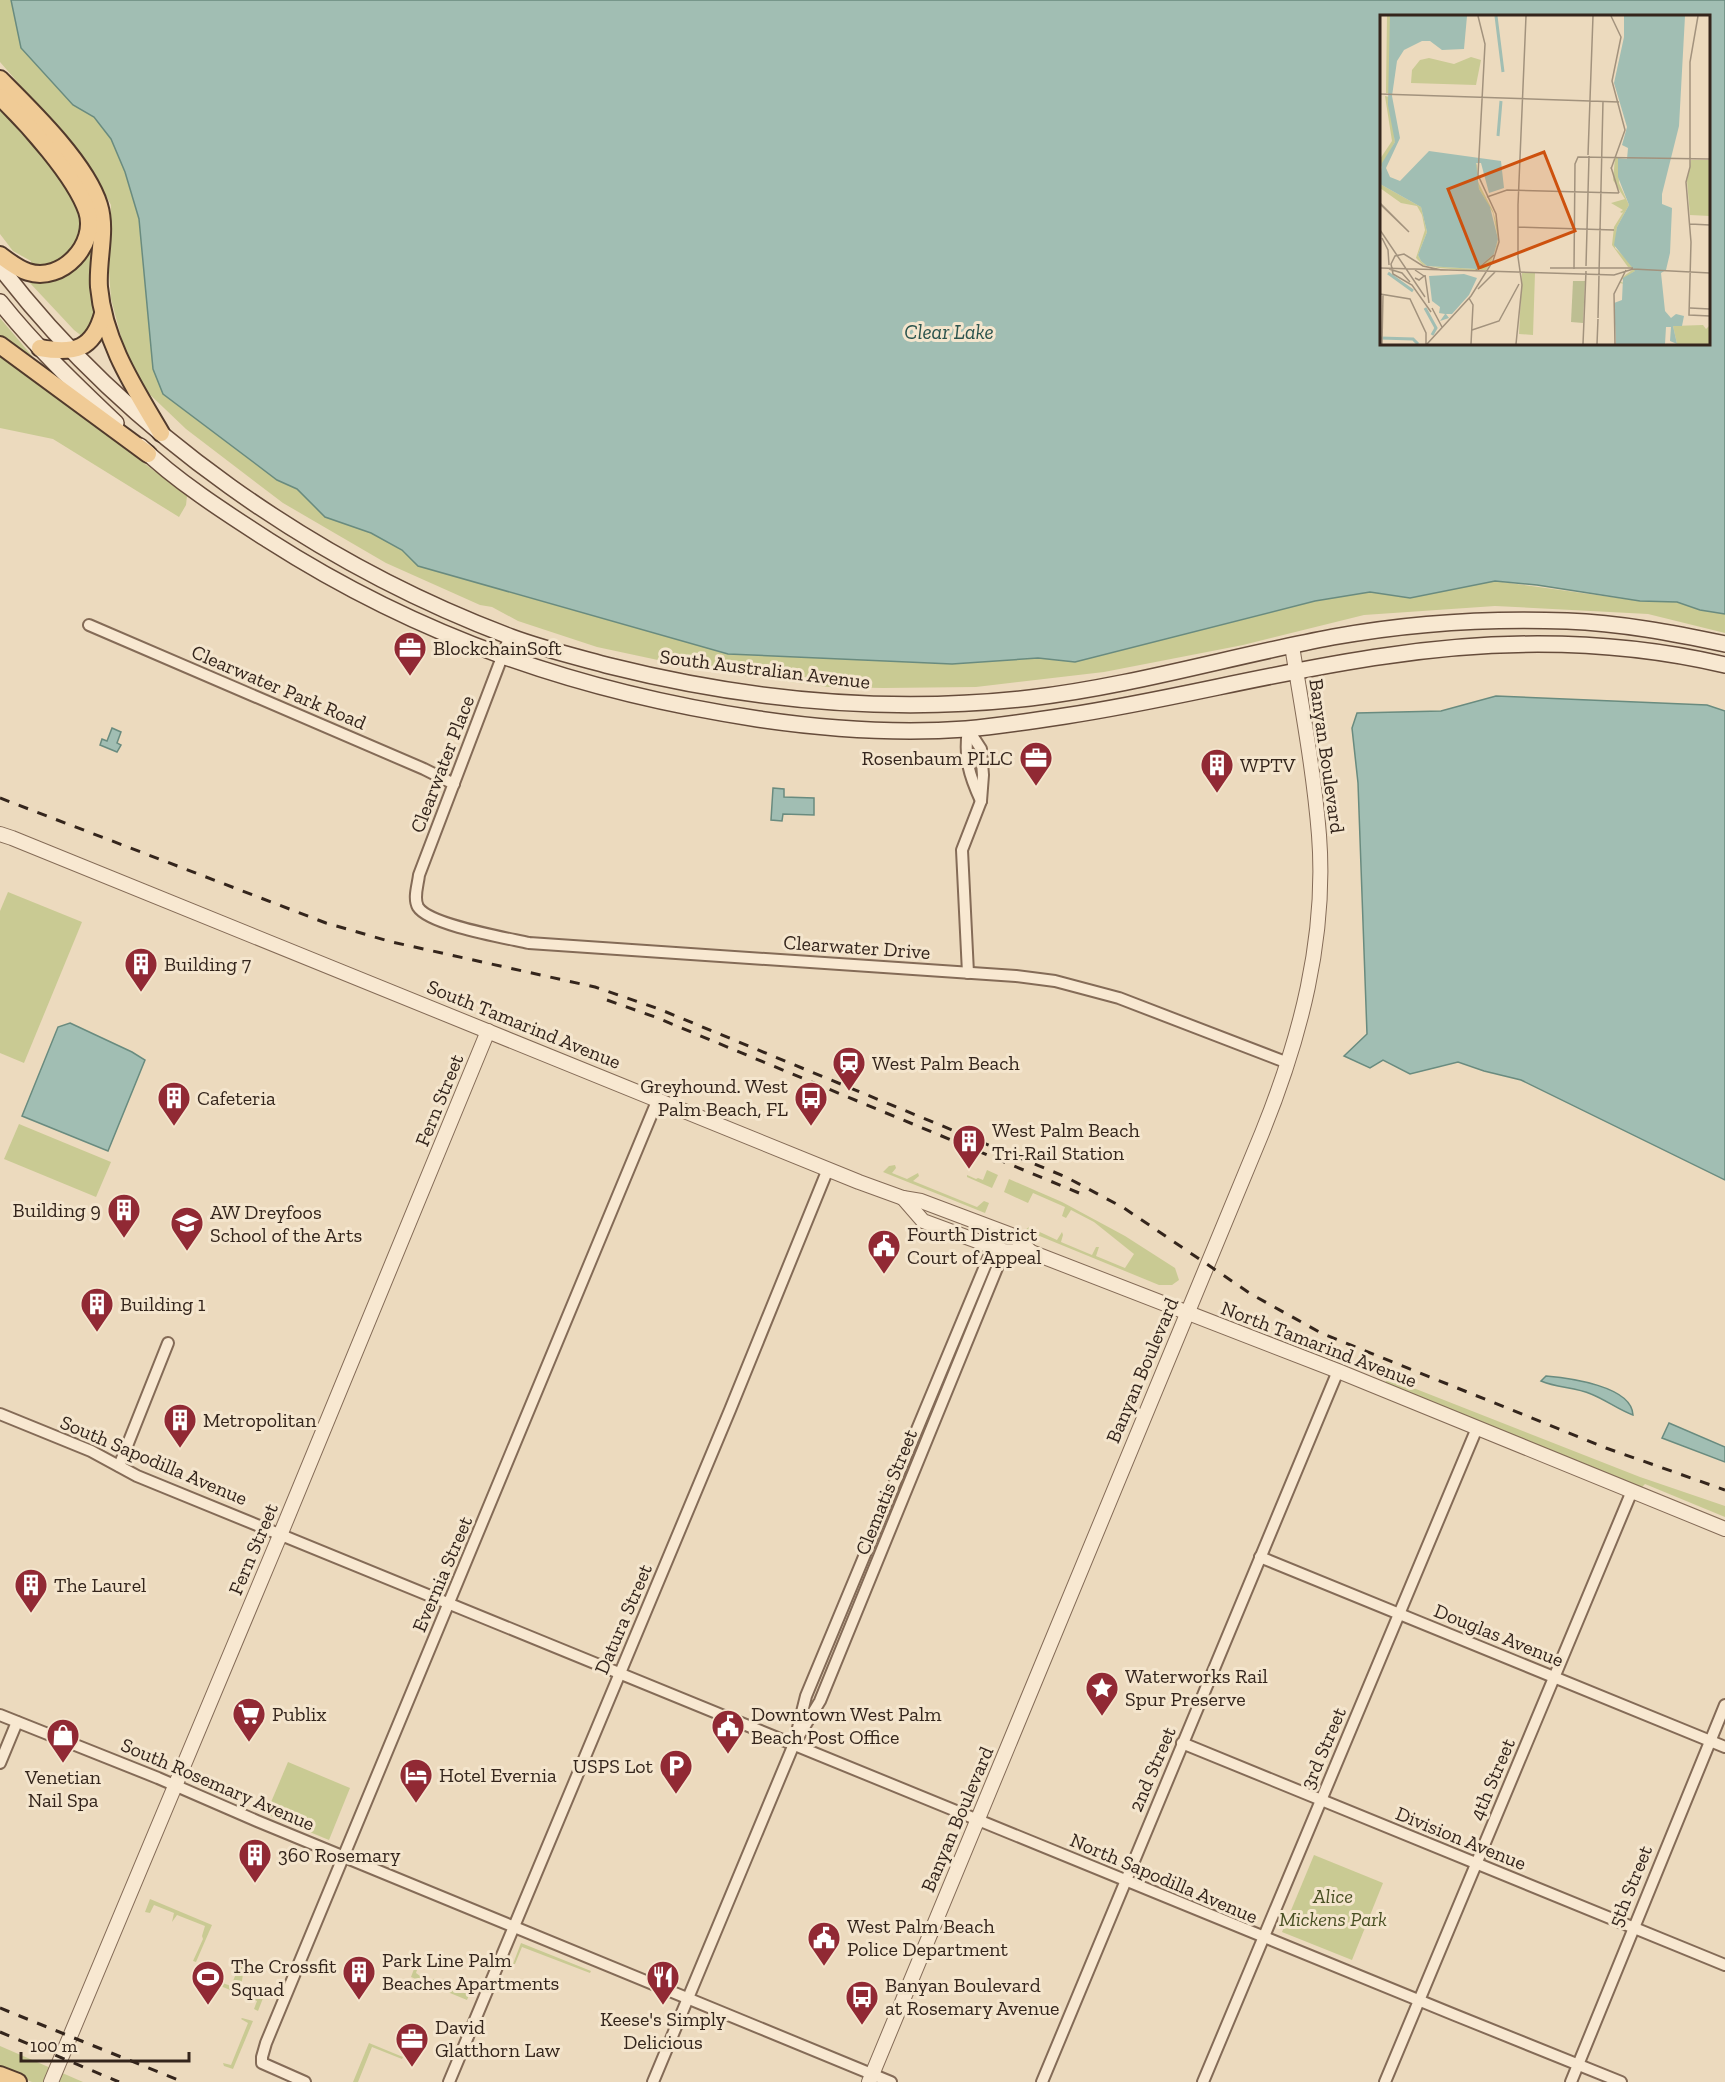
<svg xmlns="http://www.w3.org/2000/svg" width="1725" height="2082" font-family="'Zilla Slab',serif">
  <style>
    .green { fill: #c9ca93 }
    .water { fill: #a1beb3; stroke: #698b7f; stroke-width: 1.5; fill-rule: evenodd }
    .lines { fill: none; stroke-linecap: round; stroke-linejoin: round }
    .minor-casing { stroke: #846b57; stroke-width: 14 }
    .tertiary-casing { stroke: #846b57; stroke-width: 16 }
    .secondary-casing { stroke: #664c3b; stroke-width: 18 }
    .primary-casing { stroke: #513a2c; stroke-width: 20 }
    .minor { stroke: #f8e8d1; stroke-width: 10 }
    .tertiary { stroke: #f8e8d1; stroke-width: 14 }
    .secondary { stroke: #f8e8d1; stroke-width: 15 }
    .primary { stroke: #f0cb96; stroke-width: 16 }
    .rail { stroke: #34251c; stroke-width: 3; stroke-dasharray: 10 10; stroke-linecap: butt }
    .labels { text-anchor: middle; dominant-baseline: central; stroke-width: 6; stroke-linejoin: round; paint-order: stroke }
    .poi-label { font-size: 20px; fill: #34251c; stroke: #f4e5cd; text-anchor: start }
    .street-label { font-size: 20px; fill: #34251c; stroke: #f4e5cd }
    .park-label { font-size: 20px; font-style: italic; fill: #495023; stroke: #f4e5cd }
    .water-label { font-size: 21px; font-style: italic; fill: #2b534d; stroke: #f4e5cd }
    .inset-river { fill: none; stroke: #a1beb3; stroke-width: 3 }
    .inset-road { fill: none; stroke: #a2927d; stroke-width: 1.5 }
    .view { fill: #cd510e; fill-opacity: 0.15; stroke: #cd510e; stroke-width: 3 }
    .inset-edge { fill: none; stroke: #34251c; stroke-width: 3 }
  </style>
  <rect width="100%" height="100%" fill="#ecdabe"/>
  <g class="green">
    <path d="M0,0H11L21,48L73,105L94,117L111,139L125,172L139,219L153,369L163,394L277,480L297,489L325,517L371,533L402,550L418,566L728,654L952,664L1038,658L1075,662L1315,601L1370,592L1410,598L1495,581L1640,601L1677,602L1700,610L1725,614V633L1648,614L1495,606L1364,615L1243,645L1104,672L976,687L883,688L828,687L714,672L597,647L518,621L492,607L480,605L386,563L283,503L186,429L143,388L124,348L111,299L108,259L111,205L88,163L0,62Z"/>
    <path d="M0,108C25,133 69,182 80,215C81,221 79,228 78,233C73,259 54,265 30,267L31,261L13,251L0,234Z"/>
    <path d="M92,246V290L96,313L89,332L83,337L74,330L29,282C70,282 68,277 92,246Z"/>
    <path d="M0,318L32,356L28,359L0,337Z"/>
    <path d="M0,353L187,496L186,505L179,517L53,439L0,428Z"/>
    <path d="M8,892L82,922L24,1063L0,1053V911Z"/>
    <path d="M19,1124L111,1162L96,1197L4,1159Z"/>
    <path d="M895,1165L896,1168L892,1173L907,1179L918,1173L919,1176L913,1181L977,1207L984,1201L989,1203L985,1213L883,1172L889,1166Z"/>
    <path d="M987,1170L998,1175L992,1188L967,1177V1175L976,1179L978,1178L983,1180Z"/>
    <path d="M1009,1179L1062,1202L1125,1236L1175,1268L1179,1280L1172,1285H1159L1025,1230L1029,1227L1057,1240L1062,1232L1063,1235L1061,1242L1092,1255L1096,1247H1099L1096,1256L1125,1268L1134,1254L1094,1222L1071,1210L1066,1218L1062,1216L1065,1207L1033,1193L1028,1203L1004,1192Z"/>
    <path d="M1388,1378L1640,1477L1725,1506V1517L1645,1484L1640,1489L1385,1383Z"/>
    <path d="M288,1762L350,1788L329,1840L266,1814Z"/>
    <path d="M1314,1855L1383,1883L1352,1960L1282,1932Z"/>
    <path d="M150,1899L212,1925L196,1962L193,1961L203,1939L202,1936L205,1926L177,1915L172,1922L174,1913L154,1905L150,1913L145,1912Z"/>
    <path d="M521,1943L591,1971L590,1973L522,1947L515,1964H513Z"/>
    <path d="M240,1964L244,1966L241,1988L256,1994L259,1989L262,1990L264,1987L267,1988L258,2011L254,2009L257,2001L213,1983L217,1981L231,1986Z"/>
    <path d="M414,1969L417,1970L416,1973L424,1979H434L443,1988L454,1989L461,1993L466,1992L468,1987L465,1982L466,1979L474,1983L467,2000L411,1977Z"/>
    <path d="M242,2018L253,2021L233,2069L224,2066L223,2063L231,2065L248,2023L241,2019Z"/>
    <path d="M369,2043L403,2057L402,2059L372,2047L358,2082H353Z"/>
    <path d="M0,2046L83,2082H32L0,2069Z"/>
  </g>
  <g class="water">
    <path d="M11,0H1725V614L1700,610L1677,602L1640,601L1537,585L1495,581L1410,598L1370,592L1315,601L1075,662L1038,658L952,664L728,654L418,566L402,550L371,533L325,517L297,489L277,480L163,394L153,369L139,219L125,172L111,139L94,117L73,105L21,48ZM1382,16H1708V344H1382Z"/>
    <path d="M1496,696L1707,705L1725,711V1180L1521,1080L1484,1071L1458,1062L1410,1074L1383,1060L1370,1068L1344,1056L1367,1034L1358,783L1352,728L1357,713L1441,711Z"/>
    <path d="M112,728L121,732L117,743L121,745L117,752L100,745L102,739L107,741Z"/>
    <path d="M773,788L784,789V797L814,798V815L783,814L782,821L771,820Z"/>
    <path d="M70,1023L132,1052L145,1060L108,1151L22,1116L58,1027Z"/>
    <path d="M1546,1376C1569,1378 1632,1386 1633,1415C1619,1410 1606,1400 1591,1394C1575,1387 1557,1388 1541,1381Z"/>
    <path d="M1669,1423L1725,1447V1462L1662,1438Z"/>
  </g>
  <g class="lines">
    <g class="minor-casing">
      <g id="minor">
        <path d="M89,625L424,769L454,784"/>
        <path d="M510,636L419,875C418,885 413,898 418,907C429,925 507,938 529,943L1016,976L1055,981L1119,998L1288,1063"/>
        <path d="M968,729C964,758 969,775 981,801"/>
        <path d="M968,973L962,850L981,801L983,775L981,749L968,729"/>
        <path d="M0,1414L91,1451L137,1476C633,1674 1125,1883 1621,2082"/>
        <path d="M119,1466L168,1343"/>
        <path d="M1260,1557L1725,1747"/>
        <path d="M0,1715L158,1778L257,1821L891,2082"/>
        <path d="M797,1732L806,1696L993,1247"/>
        <path d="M1182,1743L1725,1965"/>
        <path d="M0,1763L17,1722"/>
        <path d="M305,2082L262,2063V2057L266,2043L658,1099"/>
        <path d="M449,2082L730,1410L828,1169"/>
        <path d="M653,2082L794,1744L820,1701L1004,1251"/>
        <path d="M1042,2082L1338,1371"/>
        <path d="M1203,2082L1477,1428"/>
        <path d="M1385,2082L1632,1491"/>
        <path d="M1571,2082L1725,1705"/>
      </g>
    </g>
    <g class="tertiary-casing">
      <g id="tertiary">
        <path d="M0,834L12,838L859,1182L903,1198L921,1201L1014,1236L1031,1252"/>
        <path d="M903,1198L923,1221L1004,1251L1031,1252L1338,1371L1725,1529"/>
        <path d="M51,2082L281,1533L488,1031"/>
        <path d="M869,2082L1262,1133C1300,1039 1327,938 1319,835C1314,772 1302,708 1292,646"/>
      </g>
    </g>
    <g class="secondary-casing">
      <g id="secondary">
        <path d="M0,267C126,432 317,564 511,637C543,649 577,657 610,666C746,700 890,714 1030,698C1132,686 1232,656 1333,637C1410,623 1489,618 1567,621C1620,623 1673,633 1725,644"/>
        <path d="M0,302C35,346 76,385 116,423"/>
        <path d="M140,446C176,481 226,513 268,540C421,638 579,692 758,719C826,729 896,734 966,729C999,726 1032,721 1065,716C1172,700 1277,671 1385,656C1497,639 1614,639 1725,665"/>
      </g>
    </g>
    <g class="primary-casing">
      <g id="primary">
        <path d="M0,79C31,110 86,163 99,205C107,231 97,260 99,287C104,342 134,387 161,433"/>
        <path d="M0,97C27,123 75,176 87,211C98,244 62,283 28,272C18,269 8,261 0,255"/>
        <path d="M0,345L148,454"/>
        <path d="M40,348C74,354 93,350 103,314"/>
        <path d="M0,2075L18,2082"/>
      </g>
    </g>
    <use href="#minor" class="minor"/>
    <use href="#tertiary" class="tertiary"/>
    <use href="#secondary" class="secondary"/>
    <use href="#primary" class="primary"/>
    <g class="rail">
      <path d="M0,798L326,923L392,942L595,987L659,1009L1066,1177L1124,1208L1251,1294L1321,1333L1606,1448L1725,1490"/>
      <path d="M607,1000L655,1017L1079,1193"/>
      <path d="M0,2008L183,2082"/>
      <path d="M0,2032L119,2082"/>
    </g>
  </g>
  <defs>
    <g id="office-pin" transform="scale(1.725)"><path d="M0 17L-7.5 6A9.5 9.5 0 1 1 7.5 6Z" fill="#912934" stroke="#f4e5cd"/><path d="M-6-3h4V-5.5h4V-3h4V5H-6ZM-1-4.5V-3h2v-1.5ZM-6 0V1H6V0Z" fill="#fff"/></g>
    <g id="building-pin" transform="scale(1.725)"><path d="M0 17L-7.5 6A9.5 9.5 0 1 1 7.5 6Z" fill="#912934" stroke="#f4e5cd"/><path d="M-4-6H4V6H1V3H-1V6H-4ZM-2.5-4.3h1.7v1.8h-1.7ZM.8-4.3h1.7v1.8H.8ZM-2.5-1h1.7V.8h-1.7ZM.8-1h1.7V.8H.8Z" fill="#fff"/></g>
    <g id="station-pin" transform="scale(1.725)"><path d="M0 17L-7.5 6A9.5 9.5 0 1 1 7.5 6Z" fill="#912934" stroke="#f4e5cd"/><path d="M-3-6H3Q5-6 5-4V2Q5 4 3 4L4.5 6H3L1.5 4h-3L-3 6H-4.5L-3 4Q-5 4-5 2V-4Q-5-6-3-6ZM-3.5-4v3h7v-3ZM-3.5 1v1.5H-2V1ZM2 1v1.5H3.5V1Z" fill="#fff"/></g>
    <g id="bus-pin" transform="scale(1.725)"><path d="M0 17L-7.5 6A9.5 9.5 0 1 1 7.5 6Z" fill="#912934" stroke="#f4e5cd"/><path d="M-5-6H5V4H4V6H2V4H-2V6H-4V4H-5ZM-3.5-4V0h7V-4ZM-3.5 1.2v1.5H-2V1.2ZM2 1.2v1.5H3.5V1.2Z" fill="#fff"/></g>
    <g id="school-pin" transform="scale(1.725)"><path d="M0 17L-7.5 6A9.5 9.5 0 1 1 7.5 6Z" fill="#912934" stroke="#f4e5cd"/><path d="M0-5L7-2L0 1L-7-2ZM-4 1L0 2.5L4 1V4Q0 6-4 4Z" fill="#fff"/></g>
    <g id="civic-pin" transform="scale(1.725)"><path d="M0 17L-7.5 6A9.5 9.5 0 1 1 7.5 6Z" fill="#912934" stroke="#f4e5cd"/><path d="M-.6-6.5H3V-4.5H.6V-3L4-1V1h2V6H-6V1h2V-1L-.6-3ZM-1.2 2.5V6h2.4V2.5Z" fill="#fff"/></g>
    <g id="sight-pin" transform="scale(1.725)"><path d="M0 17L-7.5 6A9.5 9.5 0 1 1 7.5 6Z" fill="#912934" stroke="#f4e5cd"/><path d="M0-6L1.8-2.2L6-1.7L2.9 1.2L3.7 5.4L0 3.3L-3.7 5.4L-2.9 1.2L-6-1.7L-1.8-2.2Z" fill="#fff"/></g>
    <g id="supermarket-pin" transform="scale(1.725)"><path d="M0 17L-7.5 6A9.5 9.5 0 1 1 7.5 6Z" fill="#912934" stroke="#f4e5cd"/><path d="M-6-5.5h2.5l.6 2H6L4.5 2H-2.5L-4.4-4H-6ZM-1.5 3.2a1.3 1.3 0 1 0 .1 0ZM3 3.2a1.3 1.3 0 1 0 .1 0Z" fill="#fff"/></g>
    <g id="shop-pin" transform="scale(1.725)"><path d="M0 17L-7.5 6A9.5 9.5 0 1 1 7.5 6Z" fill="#912934" stroke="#f4e5cd"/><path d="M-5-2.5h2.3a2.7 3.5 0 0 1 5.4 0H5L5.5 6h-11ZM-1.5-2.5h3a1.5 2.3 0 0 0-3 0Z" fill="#fff"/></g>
    <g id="parking-pin" transform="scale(1.725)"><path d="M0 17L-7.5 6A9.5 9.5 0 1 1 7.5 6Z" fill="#912934" stroke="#f4e5cd"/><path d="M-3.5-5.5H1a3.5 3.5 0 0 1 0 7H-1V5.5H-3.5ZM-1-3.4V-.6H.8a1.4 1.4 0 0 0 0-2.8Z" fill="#fff"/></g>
    <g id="hotel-pin" transform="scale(1.725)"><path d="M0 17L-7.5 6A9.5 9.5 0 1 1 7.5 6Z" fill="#912934" stroke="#f4e5cd"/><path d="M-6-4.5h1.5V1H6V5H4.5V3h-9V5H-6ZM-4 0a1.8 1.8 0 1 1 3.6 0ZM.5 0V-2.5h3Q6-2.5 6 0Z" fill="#fff"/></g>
    <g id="stadium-pin" transform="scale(1.725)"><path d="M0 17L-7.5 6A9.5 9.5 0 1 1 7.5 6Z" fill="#912934" stroke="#f4e5cd"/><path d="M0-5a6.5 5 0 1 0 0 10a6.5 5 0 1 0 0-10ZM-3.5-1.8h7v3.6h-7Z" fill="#fff"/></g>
    <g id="restaurant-pin" transform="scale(1.725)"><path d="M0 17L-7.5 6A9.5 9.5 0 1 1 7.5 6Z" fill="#912934" stroke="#f4e5cd"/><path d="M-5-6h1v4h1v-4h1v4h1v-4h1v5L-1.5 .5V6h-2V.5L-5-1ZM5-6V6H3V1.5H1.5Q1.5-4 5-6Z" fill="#fff"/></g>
  </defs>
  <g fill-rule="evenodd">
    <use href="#office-pin" x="410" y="648"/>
    <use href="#office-pin" x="1036" y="758"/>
    <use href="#building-pin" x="1217" y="765"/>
    <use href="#building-pin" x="141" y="964"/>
    <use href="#station-pin" x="849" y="1063"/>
    <use href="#building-pin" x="174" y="1098"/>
    <use href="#bus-pin" x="811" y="1098"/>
    <use href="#building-pin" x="969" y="1141"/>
    <use href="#building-pin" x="124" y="1210"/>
    <use href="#school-pin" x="187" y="1223"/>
    <use href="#civic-pin" x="884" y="1246"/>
    <use href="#building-pin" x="97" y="1304"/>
    <use href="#building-pin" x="180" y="1420"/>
    <use href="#building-pin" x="31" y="1585"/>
    <use href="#sight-pin" x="1102" y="1688"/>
    <use href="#supermarket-pin" x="249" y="1714"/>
    <use href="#civic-pin" x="728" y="1726"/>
    <use href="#shop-pin" x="63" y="1735"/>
    <use href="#parking-pin" x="676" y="1766"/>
    <use href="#hotel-pin" x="416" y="1775"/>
    <use href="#building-pin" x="255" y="1855"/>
    <use href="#civic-pin" x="824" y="1938"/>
    <use href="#building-pin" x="359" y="1972"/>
    <use href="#stadium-pin" x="208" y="1977"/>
    <use href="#restaurant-pin" x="663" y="1977"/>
    <use href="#bus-pin" x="862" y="1997"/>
    <use href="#office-pin" x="412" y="2039"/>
  </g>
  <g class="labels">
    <g class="poi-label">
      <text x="433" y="648">BlockchainSoft</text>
      <text x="1013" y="758" text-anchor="end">Rosenbaum PLLC</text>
      <text x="1240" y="765">WPTV</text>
      <text x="164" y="964">Building 7</text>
      <text x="872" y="1063">West Palm Beach</text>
      <text x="788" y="1086" text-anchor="end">Greyhound. West<tspan x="788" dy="23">Palm Beach, FL</tspan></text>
      <text x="197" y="1098">Cafeteria</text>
      <text x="992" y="1130">West Palm Beach<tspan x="992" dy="23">Tri-Rail Station</tspan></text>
      <text x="101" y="1210" text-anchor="end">Building 9</text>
      <text x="210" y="1212">AW Dreyfoos<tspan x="210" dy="23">School of the Arts</tspan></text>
      <text x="907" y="1234">Fourth District<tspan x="907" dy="23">Court of Appeal</tspan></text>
      <text x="120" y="1304">Building 1</text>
      <text x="203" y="1420">Metropolitan</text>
      <text x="54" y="1585">The Laurel</text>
      <text x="1125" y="1676">Waterworks Rail<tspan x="1125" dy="23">Spur Preserve</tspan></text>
      <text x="272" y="1714">Publix</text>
      <text x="751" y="1714">Downtown West Palm<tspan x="751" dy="23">Beach Post Office</tspan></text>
      <text x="653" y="1766" text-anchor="end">USPS Lot</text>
      <text x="439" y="1775">Hotel Evernia</text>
      <text x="63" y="1777" text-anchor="middle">Venetian<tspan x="63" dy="23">Nail Spa</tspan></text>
      <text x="278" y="1855">360 Rosemary</text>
      <text x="847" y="1926">West Palm Beach<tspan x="847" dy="23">Police Department</tspan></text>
      <text x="382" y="1960">Park Line Palm<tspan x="382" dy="23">Beaches Apartments</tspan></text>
      <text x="231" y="1966">The Crossfit<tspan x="231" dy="23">Squad</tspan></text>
      <text x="885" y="1985">Banyan Boulevard<tspan x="885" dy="23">at Rosemary Avenue</tspan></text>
      <text x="663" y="2019" text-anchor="middle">Keese's Simply<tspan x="663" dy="23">Delicious</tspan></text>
      <text x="435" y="2027">David<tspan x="435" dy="23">Glatthorn Law</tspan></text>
    </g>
    <g class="street-label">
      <text transform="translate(765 669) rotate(7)">South Australian Avenue</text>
      <text transform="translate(279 687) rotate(23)">Clearwater Park Road</text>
      <text transform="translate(1327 756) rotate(82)">Banyan Boulevard</text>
      <text transform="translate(442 764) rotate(-69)">Clearwater Place</text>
      <text transform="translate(857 947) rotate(4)">Clearwater Drive</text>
      <text transform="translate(524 1024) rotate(22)">South Tamarind Avenue</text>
      <text transform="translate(439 1100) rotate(-68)">Fern Street</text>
      <text transform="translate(1319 1344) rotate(21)">North Tamarind Avenue</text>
      <text transform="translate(1142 1370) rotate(-67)">Banyan Boulevard</text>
      <text transform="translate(154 1460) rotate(23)">South Sapodilla Avenue</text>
      <text transform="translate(886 1492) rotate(-68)">Clematis Street</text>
      <text transform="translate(253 1549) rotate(-67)">Fern Street</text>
      <text transform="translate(442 1574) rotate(-67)">Evernia Street</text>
      <text transform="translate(623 1619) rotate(-67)">Datura Street</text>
      <text transform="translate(1499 1635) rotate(22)">Douglas Avenue</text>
      <text transform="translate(1323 1748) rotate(-67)">3rd Street</text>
      <text transform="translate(1152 1769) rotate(-67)">2nd Street</text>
      <text transform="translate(1492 1779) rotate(-67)">4th Street</text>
      <text transform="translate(218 1784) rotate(23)">South Rosemary Avenue</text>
      <text transform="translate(957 1819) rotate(-67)">Banyan Boulevard</text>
      <text transform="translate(1461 1838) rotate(22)">Division Avenue</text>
      <text transform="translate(1164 1878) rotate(23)">North Sapodilla Avenue</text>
      <text transform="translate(1630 1886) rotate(-68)">5th Street</text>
    </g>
    <g class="park-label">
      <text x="1333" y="1896">Alice<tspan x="1333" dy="23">Mickens Park</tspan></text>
    </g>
    <g class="water-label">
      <text x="949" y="331">Clear Lake</text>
    </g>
  </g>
  <g transform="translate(1380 15)">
    <rect width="330" height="330" fill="#ecdabe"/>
    <path d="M7,1H10L12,25L10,78H6ZM91,42L101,45L96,70L31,68L32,55L40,45L49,43L74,49ZM5,81L10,82L15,127L0,154V144L12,126ZM235,143H238L239,168L249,190L237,212L235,233L255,252V256L240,266L245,269L239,268L244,261L255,253L248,252L232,230L234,212L244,196L242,198L240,197L243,195L231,188L245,184L233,165ZM311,145H330V201L310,200L307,166ZM97,147L98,167L113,196L118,214V225L117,231L111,247L106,255H100L102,252L98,255H84L59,253L43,250L36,243L45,215L42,200L37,191L21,188L0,173V169L41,192L47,217L38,240L41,246L47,251L96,254L114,239L118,224L113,198L99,174L95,154ZM142,258H155L153,320L139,319ZM323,310L326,314L330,310V329H297L293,311Z" fill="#c9ca93"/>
    <path d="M193,266H205L203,308L191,307Z" fill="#bdbe92"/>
    <path d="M10,1H87L84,34L62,35L50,26H42L24,35L17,46L12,81L20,123L6,153L10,162L20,166L49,136L121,146L124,173L109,178L101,148H96L99,174L110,192L118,224L114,239L96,254L47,251L41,246L38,240L47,217L41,192L0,169L2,148L15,127L8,90ZM244,1H305L299,111L282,179V189L292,193L290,238L286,255L281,258L285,296L291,303L296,299L304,301L302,311H293L297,329L290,326L291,312H286L285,329H236L234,288L242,285L243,263L255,256L234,230L237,212L249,190L238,162V143L247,144L248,133L242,130L247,112L234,68L244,22ZM84,259L97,263L89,280L72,299H66L69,303L60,306L65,299L59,298L60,292L52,286L49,261Z" fill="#a1beb3"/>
    <path class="inset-river" d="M116,1L123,57M118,121L121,86M8,258L33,276M45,293L56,313L52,320M0,323L33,324L38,329"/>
    <path class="inset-road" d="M231,1L241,22L232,66L245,115L231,154M318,1L310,47V152L306,167L311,227L309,300L330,301M0,79L210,86M210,86L239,87M208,140L213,1M231,152L239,178M107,182L127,175L239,178M0,188L29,217L0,189M138,190L146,1M310,209L330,210M138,212L234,215M0,215L45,282M2,223L8,235L9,250M138,243V190M206,251L209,141M0,253L234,260L253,254L330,258M170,253H253M9,254L22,258L30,267M194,254L195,149L198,142L330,144M35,255L44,261L39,265L35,263M95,256L114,240M45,260L49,288M98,274L115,257M0,279L30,284L46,318V329M89,283L93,290L91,329M52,293L62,312M310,293L330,294M51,297L32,270L13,259L11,249L15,241L24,239L43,251L61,255M218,303L223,86M92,315L119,306L139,269M2,329L3,279M47,329L91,281L113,246L119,227L116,199L98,160L105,29L98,1M136,329L142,270L138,242M203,329L206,256M217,329L218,304M235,329L234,279L246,255"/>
    <path class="view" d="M164,137L195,216L99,253L68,174Z"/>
    <rect width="330" height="330" class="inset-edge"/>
  </g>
  <path d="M21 2052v9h168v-9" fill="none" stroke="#34251c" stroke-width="3"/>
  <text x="30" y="2052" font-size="18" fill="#34251c" stroke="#f4e5cd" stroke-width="4.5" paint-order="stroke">100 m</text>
</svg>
